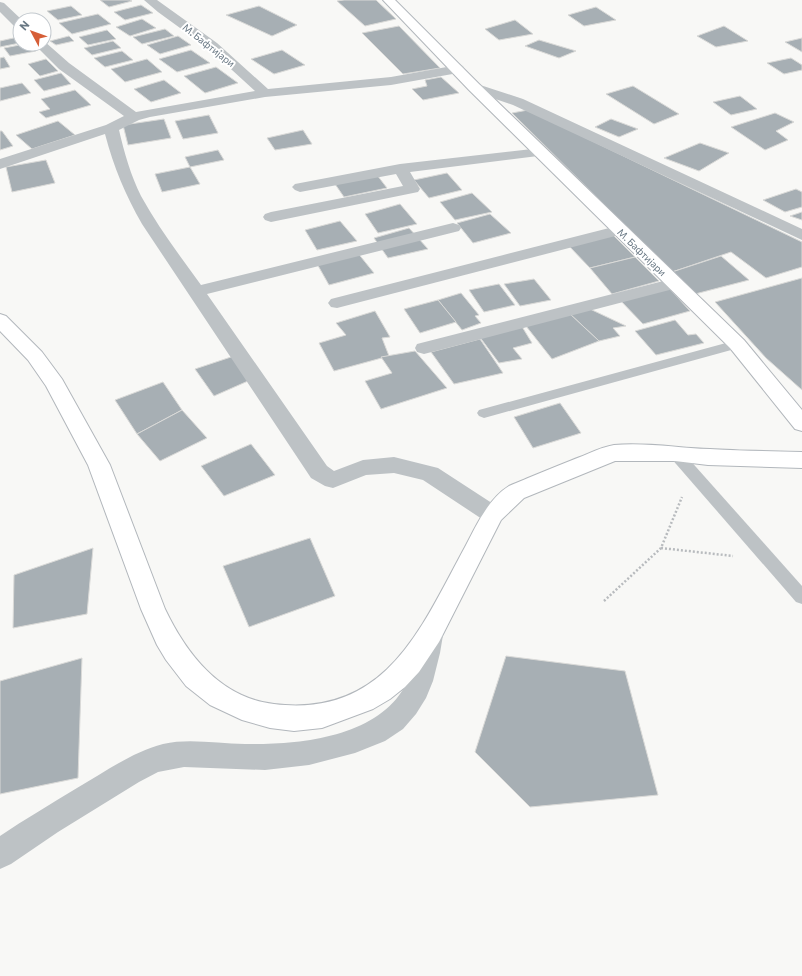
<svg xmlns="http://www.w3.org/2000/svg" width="802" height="976" font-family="Commissioner,sans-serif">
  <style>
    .building { fill: #a7afb4; stroke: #dadad8 }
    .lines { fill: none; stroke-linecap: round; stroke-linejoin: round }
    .secondary-casing { stroke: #b2b7bc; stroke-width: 2 }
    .path { stroke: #b8bbbe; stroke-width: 2.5; stroke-dasharray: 2 2; stroke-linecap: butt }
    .lane { fill: #bdc2c5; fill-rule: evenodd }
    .street { fill: #bdc2c5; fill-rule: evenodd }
    .secondary { fill: #fff; fill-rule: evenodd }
    .labels { text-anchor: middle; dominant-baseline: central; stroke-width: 4; stroke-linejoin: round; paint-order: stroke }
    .far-street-label { font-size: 10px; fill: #697884; stroke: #fff }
  </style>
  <rect width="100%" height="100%" fill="#f8f8f6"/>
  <g class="building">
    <path d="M100,0H130L132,1L109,7Z"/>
    <path d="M344,0H376L396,19L365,26L337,1Z"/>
    <path d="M141,5L153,13L125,20L114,12Z"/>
    <path d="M71,6L82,15L58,20L47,11Z"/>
    <path d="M259,6L297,25L272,36L226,15Z"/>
    <path d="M596,7L616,20L584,26L568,15Z"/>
    <path d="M98,14L111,24L72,34L59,23Z"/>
    <path d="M142,19L156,28L130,36L116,27Z"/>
    <path d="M515,20L533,34L499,40L485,29Z"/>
    <path d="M399,26L440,68L403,74L362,33Z"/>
    <path d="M724,26L748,41L716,47L697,36Z"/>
    <path d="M165,29L174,36L142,44L133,37Z"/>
    <path d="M107,30L116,39L88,45L79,37Z"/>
    <path d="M69,36L74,41L56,45L50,41Z"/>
    <path d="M178,36L191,45L160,54L147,45Z"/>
    <path d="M18,37L20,43L0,47V41Z"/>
    <path d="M802,38V52L785,42Z"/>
    <path d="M539,40L576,51L559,58L525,46Z"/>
    <path d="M113,41L121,48L92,55L84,48Z"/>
    <path d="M25,44H31L36,51L10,56L4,48Z"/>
    <path d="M191,50L210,63L177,72L159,59Z"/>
    <path d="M282,50L305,65L274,74L251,59Z"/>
    <path d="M122,51L133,60L105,67L94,58Z"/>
    <path d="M4,57L10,67L0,69V58Z"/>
    <path d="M791,58L802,65V70L784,74L767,63Z"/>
    <path d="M46,59L58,71L40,76L28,64Z"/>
    <path d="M147,59L162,72L125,82L111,69Z"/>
    <path d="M216,67L238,83L205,93L184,76Z"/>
    <path d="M61,73L71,84L44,91L34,80Z"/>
    <path d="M441,77L459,93L423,100L412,89L427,86L425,80Z"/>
    <path d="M164,80L181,93L151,102L134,89Z"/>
    <path d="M22,83L31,93L0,101V88Z"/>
    <path d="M633,86L679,114L654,124L606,94Z"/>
    <path d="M75,90L91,105L46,118L39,112L50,109L41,99Z"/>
    <path d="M740,96L757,109L731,115L713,102Z"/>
    <path d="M528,110L802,242V267L766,278L731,252L672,272L512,113Z"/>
    <path d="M775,113L794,122L776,131L788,140L765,150L731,127Z"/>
    <path d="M209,115L218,133L183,139L175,121Z"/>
    <path d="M164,119L171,138L128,145L123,125Z"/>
    <path d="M611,119L638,129L619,137L595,127Z"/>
    <path d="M58,121L75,135L32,149L16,135Z"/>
    <path d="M303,130L312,144L275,150L267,138Z"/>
    <path d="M0,131H2L13,146L0,150Z"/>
    <path d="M700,143L729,153L699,171L664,158Z"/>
    <path d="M218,150L224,160L190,167L185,157Z"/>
    <path d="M46,160L55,183L12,192L6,167Z"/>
    <path d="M190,167L200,184L162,192L155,174Z"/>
    <path d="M447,173L462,190L429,198L414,180Z"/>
    <path d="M377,175L387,188L344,197L335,184Z"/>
    <path d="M796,189L802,192V207L785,212L763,200Z"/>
    <path d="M472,193L492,212L455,220L440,202Z"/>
    <path d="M400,204L417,224L378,233L365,214Z"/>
    <path d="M802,212V220L790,216Z"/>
    <path d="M490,214L511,233L473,243L457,223Z"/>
    <path d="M340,221L357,241L317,250L305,230Z"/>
    <path d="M409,228L428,249L388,258L374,238Z"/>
    <path d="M612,234L635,257L590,268L569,246Z"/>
    <path d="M357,252L374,273L329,285L316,262Z"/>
    <path d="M721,256L749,280L695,294L672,272Z"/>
    <path d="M635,257L659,281L612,294L590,268Z"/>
    <path d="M802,278V390L766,358L715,302Z"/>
    <path d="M534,279L551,300L520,306L504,284Z"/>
    <path d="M499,284L515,305L484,312L469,290Z"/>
    <path d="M667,286L690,311L643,324L619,299Z"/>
    <path d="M461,293L479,315L475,316L481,323L462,330L438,300Z"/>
    <path d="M438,300L456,322L420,333L404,309Z"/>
    <path d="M590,309L626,326L613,328L620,336L599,341L570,314Z"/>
    <path d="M375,311L390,337L382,338L389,356L334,371L319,343L346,335L336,323Z"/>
    <path d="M570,314L599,341L552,359L526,326Z"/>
    <path d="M675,320L688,335L696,334L704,343L656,355L635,331Z"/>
    <path d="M521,325L532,343L513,348L522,359L499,363L479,336Z"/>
    <path d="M480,339L503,373L454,384L431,352Z"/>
    <path d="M415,351L447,388L381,409L365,381L392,373L381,357Z"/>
    <path d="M234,356L248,381L214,396L195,369Z"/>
    <path d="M163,382L182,410L137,434L115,400Z"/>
    <path d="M560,403L581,433L533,448L514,417Z"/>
    <path d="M182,410L207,438L160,461L137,434Z"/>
    <path d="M251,444L275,475L224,496L201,466Z"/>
    <path d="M310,538L335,596L249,627L223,566Z"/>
    <path d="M93,548L87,614L13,628L14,575Z"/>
    <path d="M506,656L625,671L658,795L530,807L475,752Z"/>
    <path d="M82,658L78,778L0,794V681Z"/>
  </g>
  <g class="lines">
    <g class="secondary-casing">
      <g id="secondary">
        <path d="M383,0H395L479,84L744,340L802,410V431L795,429L730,348L469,90Z"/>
        <path d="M0,314L6,316L42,352L62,379L110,465L165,609C187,655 221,698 274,704C386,718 421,628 465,547C476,526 488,499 509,486C515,483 522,481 528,478C545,471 562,464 580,457C590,453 602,447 614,445C646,442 678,448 710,449C740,451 771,451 802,452V468L708,465L675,461H615L524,498L501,520L439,642L419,672L405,687L390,699L373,709L322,728L294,731L270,728L242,720L210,705L186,686L166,660L157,645L141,609L88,465L46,386L28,360L0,331Z"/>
      </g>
    </g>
    <g class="path">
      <path d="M661,548L733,556"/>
      <path d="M604,601L661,548L682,497"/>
    </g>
    <g class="lane">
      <path d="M737,340L742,341L743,344L742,347L484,418L479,416L477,413L479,410Z"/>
      <path d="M675,448L680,449L802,586V604L796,602L670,457L668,453L670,449Z"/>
    </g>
    <g class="street">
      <path d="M144,0H157L217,43L268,89L391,77L458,65L463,66L464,69L463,72L458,73L391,85L265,97L150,117L139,120L119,130C124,152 131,176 141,196C158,227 180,256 201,285L453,223L459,225L461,228L459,231L207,294L327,466L334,471L363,460L394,457L438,468L501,509L504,515L501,521L493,523L485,521L423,480L394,473L366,475L333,488L325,486L311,478L142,224C125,194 114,168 105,134L0,169V159L106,125L124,116L59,69L34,44H44V41L69,63L136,112L255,91L209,49L158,12Z"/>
      <path d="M0,2L4,3L22,20H20V29L16,28L0,12Z"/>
      <path d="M474,83L523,99L802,229V240L513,105L469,90L467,87L469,84Z"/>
      <path d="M541,148L546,149L548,152L546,155L410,172L420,189L418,192L271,222L265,220L263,217L265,214L271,212L403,186L396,174L300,192L295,190L292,187L295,184L400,164Z"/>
      <path d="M621,225L627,227L629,230L627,233L337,308L331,307L328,303L331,299Z"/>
      <path d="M675,278L681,279L684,283L681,287L424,354L417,352L415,348L417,344Z"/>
      <path d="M430,624L439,628L443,635L440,653L433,681L426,698L416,714L403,729L385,741L355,753L309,765L265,770L184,767L158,772L139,782L58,832L11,864L0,869V836C25,819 51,804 77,788C105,772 132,752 163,744C190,738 218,744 245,744C296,745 372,738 402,691C414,672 411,647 421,628Z"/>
    </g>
    <use href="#secondary" class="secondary"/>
  </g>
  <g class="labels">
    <g class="far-street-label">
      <text transform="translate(209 45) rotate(38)">М. Бафтијари</text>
      <text transform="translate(642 252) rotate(44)">М. Бафтијари</text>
    </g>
  </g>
  <g transform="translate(32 32) rotate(311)"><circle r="19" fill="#ffffff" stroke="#c3c9ce"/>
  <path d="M0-3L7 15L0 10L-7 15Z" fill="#d65e37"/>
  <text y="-6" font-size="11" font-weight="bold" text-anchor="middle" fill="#697884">N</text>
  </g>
</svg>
